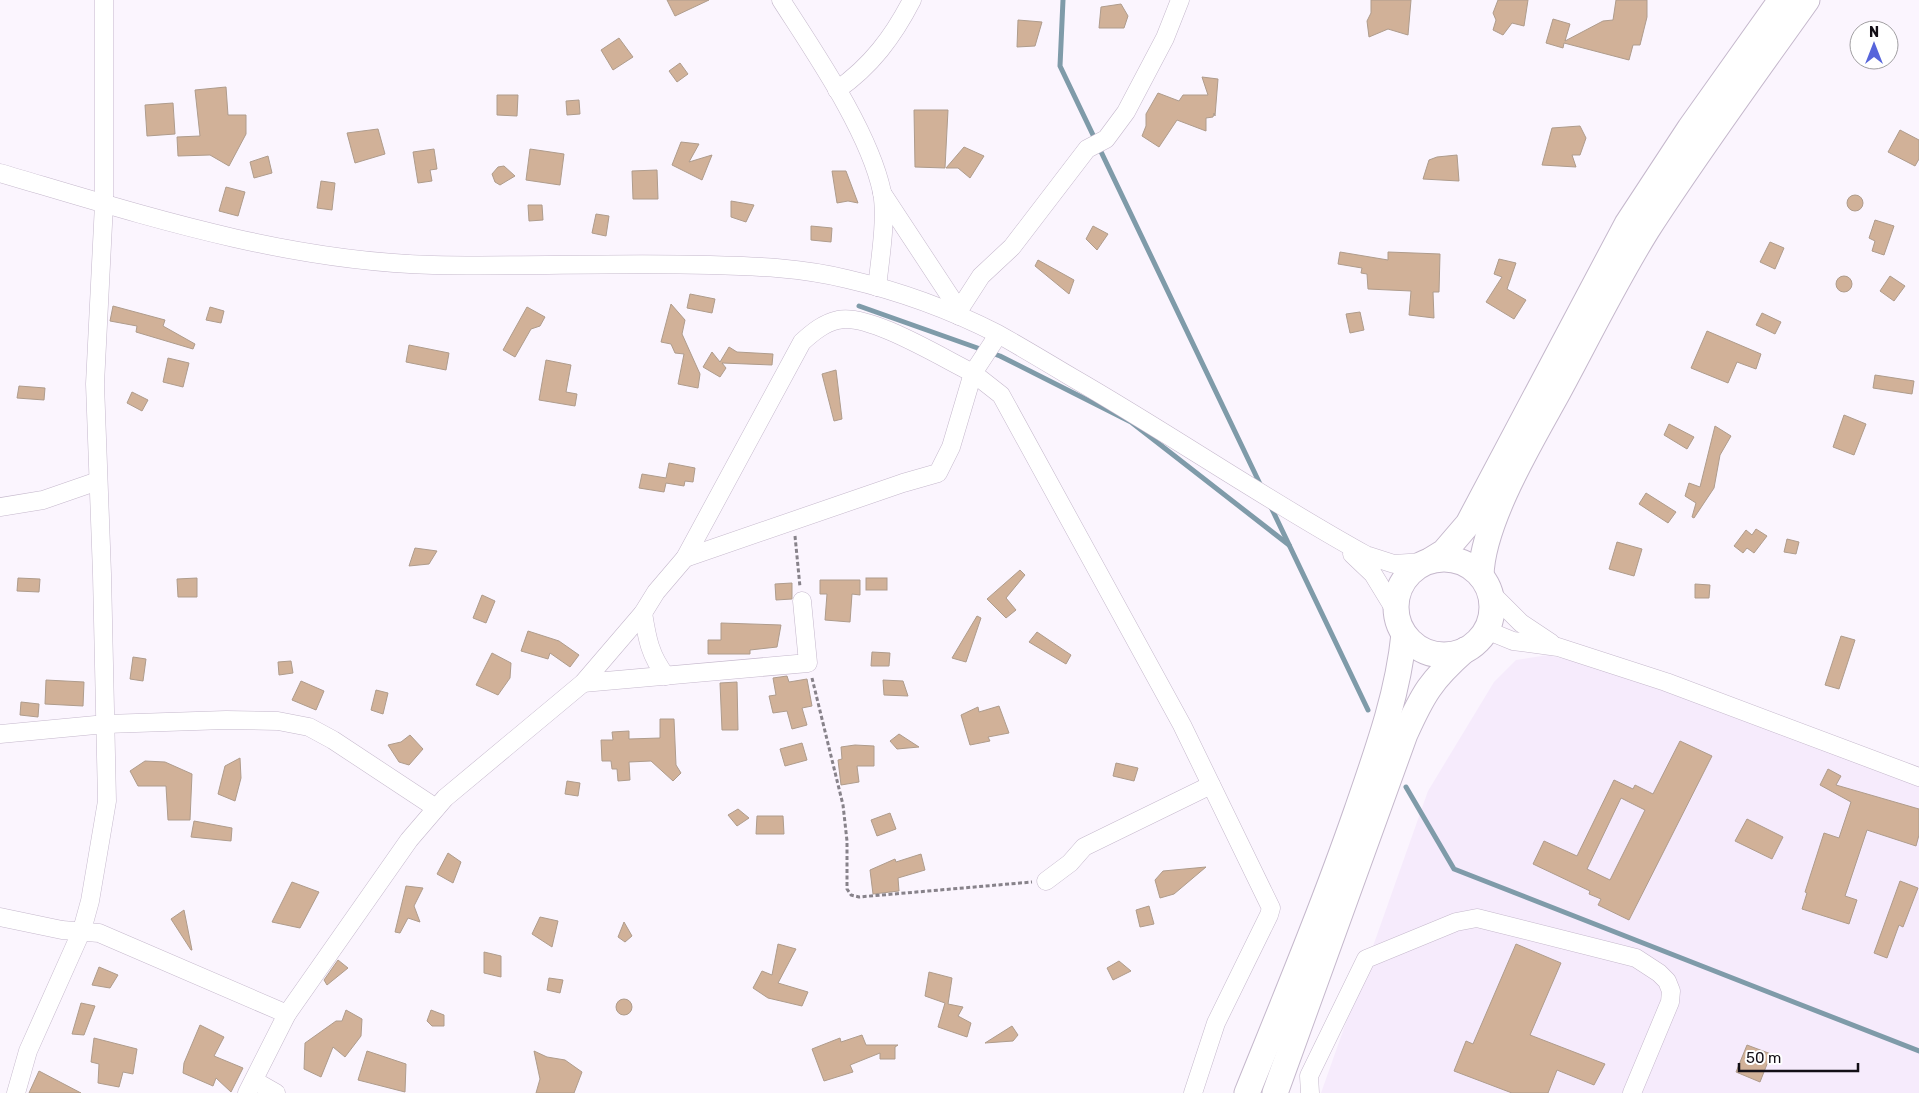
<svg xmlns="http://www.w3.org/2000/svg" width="1919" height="1093" font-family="Rubik,sans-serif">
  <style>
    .built { fill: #f6ebfc }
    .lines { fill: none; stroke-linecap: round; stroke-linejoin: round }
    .stream { stroke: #7f9ba9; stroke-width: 5 }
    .building { fill: #d1b198; stroke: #af9c8c; fill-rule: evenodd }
    .minor-casing { stroke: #c5b8cc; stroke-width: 19 }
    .highway-casing { stroke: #c5b8cc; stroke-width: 27 }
    .path { stroke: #87828a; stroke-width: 3; stroke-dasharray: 4 2.5; stroke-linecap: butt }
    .minor { stroke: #fff; stroke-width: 18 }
    .highway { stroke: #fff; stroke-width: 25 }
  </style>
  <rect width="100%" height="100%" fill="#fbf5fe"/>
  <path class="built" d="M1548,655L1612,671L1919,784V1093H1321L1428,791L1494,682L1516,660Z"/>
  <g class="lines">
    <g class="stream">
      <path d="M1063,0L1060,66L1261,486"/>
      <path d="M859,306L1000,356L1131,422L1289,545"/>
      <path d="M1270,505L1368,710"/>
      <path d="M1406,787L1454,869L1919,1051"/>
    </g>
  </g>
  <g class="building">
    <path d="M667,0H709L675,16Z"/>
    <path d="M1371,0H1411L1408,35L1388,29L1369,37L1367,21L1371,13Z"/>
    <path d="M1498,0H1528L1524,26L1512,23L1503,35L1493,30L1496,20L1493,13Z"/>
    <path d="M1616,0H1647V17L1640,45H1633L1629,60L1564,43L1563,48L1546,43L1553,19L1570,24L1565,41L1603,21L1613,20Z"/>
    <path d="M1121,4L1128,16L1124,28H1099L1101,7Z"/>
    <path d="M1018,20L1042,22L1035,46L1017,47Z"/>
    <path d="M619,38L633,57L613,70L601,50Z"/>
    <path d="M680,63L688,74L677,82L669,71Z"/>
    <path d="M1202,77L1218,79L1215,116L1214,113L1213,117L1206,118V131L1177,120L1159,147L1142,136L1146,126V114L1158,93L1179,101L1183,95H1208Z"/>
    <path d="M226,87L228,115H246V134L229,166L210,155L178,156L177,137L200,136L195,90Z"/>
    <path d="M497,95H518L517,116L497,115Z"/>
    <path d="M579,100L580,114L567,115L566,101Z"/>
    <path d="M173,103L175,134L147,136L145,105Z"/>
    <path d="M914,110H948L945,168L915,167Z"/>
    <path d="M1580,126L1586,138L1580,155H1572L1576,167L1542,165L1552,128Z"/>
    <path d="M378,129L385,154L355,163L347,133Z"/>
    <path d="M1900,130L1919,140V159L1915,166L1888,152Z"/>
    <path d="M681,142L699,144L689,162L712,155L702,180L672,165Z"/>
    <path d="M964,147L984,156L970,178L958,168H946Z"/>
    <path d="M434,149L437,169L430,170L432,181L418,183L413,152Z"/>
    <path d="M530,149L564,154L560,185L526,180Z"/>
    <path d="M1457,155L1459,181L1423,179L1429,160L1437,157Z"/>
    <path d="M268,156L272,173L254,178L250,162Z"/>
    <path d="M504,166L515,176L500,185L495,182L492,174L498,167Z"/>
    <path d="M657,170L658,199H633L632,171Z"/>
    <path d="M832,171H846L858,203L848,201L837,203Z"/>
    <path d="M321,181L335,183L332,210L317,208Z"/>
    <path d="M226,187L245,192L238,216L219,211Z"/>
    <circle cx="1855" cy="203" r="8"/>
    <path d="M731,201L754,205L746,222L731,217Z"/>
    <path d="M528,205H542L543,220L529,221Z"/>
    <path d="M596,214L609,216L606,236L592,233Z"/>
    <path d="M1875,220L1894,226L1884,255L1872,251L1875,241L1869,238Z"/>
    <path d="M811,226L832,228L831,242L811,240Z"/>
    <path d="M1093,226L1108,234L1097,250L1086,239Z"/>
    <path d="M1770,242L1784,248L1775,269L1760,262Z"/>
    <path d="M1340,252L1388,260V252L1440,254L1439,292H1433L1434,318L1409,315L1411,291L1368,289L1367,274L1361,273L1362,268L1338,264Z"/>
    <path d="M1499,259L1516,263L1507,289L1526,300L1514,319L1486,302L1502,277L1494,274Z"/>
    <path d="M1038,260L1074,280L1069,294L1035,266Z"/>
    <circle cx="1844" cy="284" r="8"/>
    <path d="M1890,276L1905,286L1894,301L1880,291Z"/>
    <path d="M690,294L715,299L712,313L687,308Z"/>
    <path d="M671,304L685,320L682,334L700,374L698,388L678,384L684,354L675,353L671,344L661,342Z"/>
    <path d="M113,306L165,320L163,326L195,344L193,349L136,332L137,326L110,321Z"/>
    <path d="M210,307L224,311L221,323L206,320Z"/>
    <path d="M527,307L545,317L540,326L531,329L515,357L503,350Z"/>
    <path d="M1360,312L1364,330L1350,333L1346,314Z"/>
    <path d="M1762,313L1781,322L1775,334L1756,325Z"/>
    <path d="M1707,331L1761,354L1756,369L1737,362L1728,383L1691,368Z"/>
    <path d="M409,345L449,353L446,370L406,362Z"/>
    <path d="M729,347L737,352L773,354L772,365L722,363L726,368L720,377L703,367L712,352L720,362Z"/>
    <path d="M168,358L189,363L183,387L163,382Z"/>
    <path d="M546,360L571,365L566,392L577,394L575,406L539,400Z"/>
    <path d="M836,370L842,419L834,421L822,374Z"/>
    <path d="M1875,375L1914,381L1912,394L1873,388Z"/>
    <path d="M19,386L45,388L44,400L17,398Z"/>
    <path d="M132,392L148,400L142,411L127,403Z"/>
    <path d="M1844,415L1866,424L1854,455L1833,447Z"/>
    <path d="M1669,424L1694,437L1687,449L1664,435Z"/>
    <path d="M1715,426L1731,436L1720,455L1714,488L1694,518L1692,517L1696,503L1685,496L1689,483L1700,487Z"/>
    <path d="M669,463L695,468L693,482L685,481L684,486L666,483L664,492L639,488L642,474L666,478Z"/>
    <path d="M1646,493L1676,512L1668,523L1639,504Z"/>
    <path d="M1756,529L1767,536L1754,553L1747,548L1743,553L1734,546L1746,530L1752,535Z"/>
    <path d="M1787,539L1799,542L1796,554L1784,552Z"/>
    <path d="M1617,542L1642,549L1634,576L1609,569Z"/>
    <path d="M415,548L437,551L429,564L409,566Z"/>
    <path d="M1020,570L1025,575L1006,598L1016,610L1006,618L987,599Z"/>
    <path d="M18,578L40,579L39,592L17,591Z"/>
    <path d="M197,578V597H178L177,579Z"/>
    <rect x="866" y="578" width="21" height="12"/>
    <path d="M820,580H860V595L852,594L850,622L825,620L827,594H820Z"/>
    <path d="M792,583V599L776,600L775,584Z"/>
    <path d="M1695,584L1710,585L1709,598H1695Z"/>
    <path d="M482,595L495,601L486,623L473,618Z"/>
    <path d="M977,616L981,618L966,662L952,658Z"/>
    <path d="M721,623L781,625L777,647L750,650V654H708V640H721Z"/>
    <path d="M528,631L559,641L579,655L570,667L550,653L548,659L521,651Z"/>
    <path d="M1037,632L1071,655L1066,664L1029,642Z"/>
    <path d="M1841,636L1855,640L1839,689L1825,685Z"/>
    <path d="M872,652L890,653L889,666H871Z"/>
    <path d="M492,653L511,663L510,678L498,695L476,685Z"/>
    <path d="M133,657L146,659L143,681L130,679Z"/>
    <path d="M291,661L293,673L279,675L278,662Z"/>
    <path d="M787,676L789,682L807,679L812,706L802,708L807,725L792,729L787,711L773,713L769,696L776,695L773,678Z"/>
    <path d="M46,680L84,682L83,706L45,704Z"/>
    <path d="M883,680L903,681L908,696L884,695Z"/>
    <path d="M301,681L324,691L316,710L292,700Z"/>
    <path d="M737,682L738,730H722L720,683Z"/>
    <path d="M376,690L388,693L383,714L371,710Z"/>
    <path d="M21,702L39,704L38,717L20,715Z"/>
    <path d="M999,706L1009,733L988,737L990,741L970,745L961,715L978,707L979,712Z"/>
    <path d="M660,719H674L676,765L681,773L673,781L651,761L629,762L630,780L618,781L617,769H612L611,761H602L601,740H613L612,732L629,731V739L660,738Z"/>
    <path d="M899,734L919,747L897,749L890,741Z"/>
    <path d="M410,735L423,749L409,765L399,762L388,745L401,742Z"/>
    <path d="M1680,741L1712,756L1629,920L1598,905L1601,899L1589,894L1590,891L1533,864L1544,841L1577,856L1614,780L1633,789L1635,785L1653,794ZM1621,798L1645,810L1610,880L1587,869Z"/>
    <path d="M802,743L807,760L785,766L780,749Z"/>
    <path d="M855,745L874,746V766H857L859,782L841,785L838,760L842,759L841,747Z"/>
    <path d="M240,758L241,778L235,801L218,794L225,766Z"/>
    <path d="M145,761L165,762L192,774L190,820H168L166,786H138L130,771Z"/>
    <path d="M1116,763L1138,768L1134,781L1113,776Z"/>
    <path d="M1828,769L1841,776L1836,785L1919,809V835L1916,846L1867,830L1845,896L1857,900L1849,924L1802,909L1807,893L1805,892L1824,833L1839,838L1851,802L1820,785Z"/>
    <path d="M567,781L580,783L578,796L565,794Z"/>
    <path d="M738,809L749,818L737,826L728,815Z"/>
    <path d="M890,813L896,829L877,836L871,820Z"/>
    <path d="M757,816H783L784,834H756Z"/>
    <path d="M1747,819L1783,837L1772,859L1735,841Z"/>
    <path d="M194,821L232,828L231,841L191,837Z"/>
    <path d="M448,853L461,862L453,883L437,874Z"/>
    <path d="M921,854L925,870L898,878L899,891L873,894L870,870L895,859L896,862Z"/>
    <path d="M1206,867L1174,894L1160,898L1155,880L1163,871Z"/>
    <path d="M1900,881L1918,888L1903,927L1899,925L1887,958L1874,953Z"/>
    <path d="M292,882L319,892L300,928L272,922Z"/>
    <path d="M406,886L423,888L414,906L420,922L408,918L400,933L395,932Z"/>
    <path d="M1149,906L1154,924L1140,927L1136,910Z"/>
    <path d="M184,910L192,950H191L171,919Z"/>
    <path d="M540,917L558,921L552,947L532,934Z"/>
    <path d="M624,922L632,936L625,942L618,937Z"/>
    <path d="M778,944L796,949L778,983L808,992L802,1006L768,998L753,988L762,971L772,975Z"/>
    <path d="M1516,944L1561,963L1530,1035L1605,1064L1594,1085L1557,1070L1548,1093H1512L1454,1071L1466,1041L1473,1044Z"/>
    <path d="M484,952L501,956V977L484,973Z"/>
    <path d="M338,960L348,968L327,985L324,980Z"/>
    <path d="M1119,961L1131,971L1113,980L1107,968Z"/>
    <path d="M99,967L118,975L110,988L92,985Z"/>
    <path d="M929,972L952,978L948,1004L963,1007L958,1016L971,1023L967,1037L938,1027L945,1003L925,996Z"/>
    <path d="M549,978L563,980L560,993L547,990Z"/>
    <circle cx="624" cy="1007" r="8"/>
    <path d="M81,1003L95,1006L84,1035L72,1034Z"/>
    <path d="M346,1010L362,1019L361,1036L345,1057L333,1047L321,1077L304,1069L305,1043L336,1021H342Z"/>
    <path d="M431,1010L444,1015V1026H432L427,1021Z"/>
    <path d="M200,1025L224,1037L214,1056L243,1068L231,1092L216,1078L213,1086L183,1073L184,1063Z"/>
    <path d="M1012,1026L1018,1035L1013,1041L985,1043Z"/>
    <path d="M862,1035L866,1045H898L895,1047V1059H880V1053L850,1065L853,1072L824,1081L812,1049L840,1038L841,1042Z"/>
    <path d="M94,1038L137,1049L133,1074L123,1072L119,1087L98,1083L99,1064L91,1062Z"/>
    <path d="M1747,1045L1771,1054L1760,1082L1736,1072Z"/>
    <path d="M367,1051L406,1064L405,1092L358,1080Z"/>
    <path d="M534,1051L547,1057L565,1060L582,1072L574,1093H536L540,1079Z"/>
    <path d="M39,1071L81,1093H29Z"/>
  </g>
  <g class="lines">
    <g class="minor-casing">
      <g id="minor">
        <path d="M781,0C815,53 869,131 882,192C887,218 880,260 877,287"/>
        <path d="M837,90C871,66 893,37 912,0"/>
        <path d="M0,173C143,215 283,261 433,265C525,267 618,262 710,265C756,266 803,268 847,279C899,291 951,310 998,334C1023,348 1048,363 1073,378C1172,435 1266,500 1366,555L1394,564L1424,562"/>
        <path d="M882,193L959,310"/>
        <path d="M959,316V310L981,276L1012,247L1087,149L1106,139L1126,112L1165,38L1180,0"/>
        <path d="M0,507L43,500L98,481"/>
        <path d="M1352,554L1373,574L1395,610"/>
        <path d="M685,558L903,483L938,473L951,447L973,373L1001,395L1182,725L1271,908L1269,915L1216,1023L1193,1093"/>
        <path d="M1489,591L1521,623L1551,643"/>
        <path d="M643,613C647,638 650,656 666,676"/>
        <path d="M1486,630L1513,641L1558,647L1666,682L1919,777"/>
        <path d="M583,683L808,663L802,601"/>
        <path d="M0,734L106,724L226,720L278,721L309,727L333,740L436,808"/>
        <path d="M1046,881L1070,863L1084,847L1211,785"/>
        <path d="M0,917L62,930L99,933L287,1014"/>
        <path d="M255,1081L276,1093"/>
        <path d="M16,1093L28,1051L82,930L90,901L107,801L102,574L95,384L104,204V0"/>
        <path d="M247,1093L287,1014L409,840L445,798L583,683L643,613L656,592L685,558L802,342C813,332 824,323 838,320C868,312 944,359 973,373L998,335"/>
        <path d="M1310,1093L1309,1076L1366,959L1456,922L1477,918L1636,958L1659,973L1667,981L1671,991L1670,1002L1632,1093"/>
      </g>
    </g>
    <g class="highway-casing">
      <g id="highway">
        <circle cx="1444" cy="607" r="48"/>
        <path d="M1431,560L1444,552L1468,524L1627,224L1690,128L1781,0"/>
        <path d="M1481,576C1482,523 1530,443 1556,396C1586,341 1614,283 1647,230C1698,151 1753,76 1807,0"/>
        <path d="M1247,1093C1285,999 1324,905 1357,810C1377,752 1398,695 1404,634"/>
        <path d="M1275,1093L1405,734C1423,694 1431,680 1465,650"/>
      </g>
    </g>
    <g class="path">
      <path d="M795,536L800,587"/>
      <path d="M812,678L843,805L847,841V889L851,895L859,897L1032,882"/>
    </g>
    <use href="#minor" class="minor"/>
    <use href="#highway" class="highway"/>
  </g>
  <g transform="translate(1874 45)"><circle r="24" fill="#ffffff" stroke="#a19fa2"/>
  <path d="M0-4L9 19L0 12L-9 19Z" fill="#5765db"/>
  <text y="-8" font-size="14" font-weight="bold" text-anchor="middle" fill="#130f16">N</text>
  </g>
  <path d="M1739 1063v8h119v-8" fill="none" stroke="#130f16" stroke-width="2.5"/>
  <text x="1746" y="1063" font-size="15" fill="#130f16" stroke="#ffffff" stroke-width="4" paint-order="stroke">50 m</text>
</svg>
